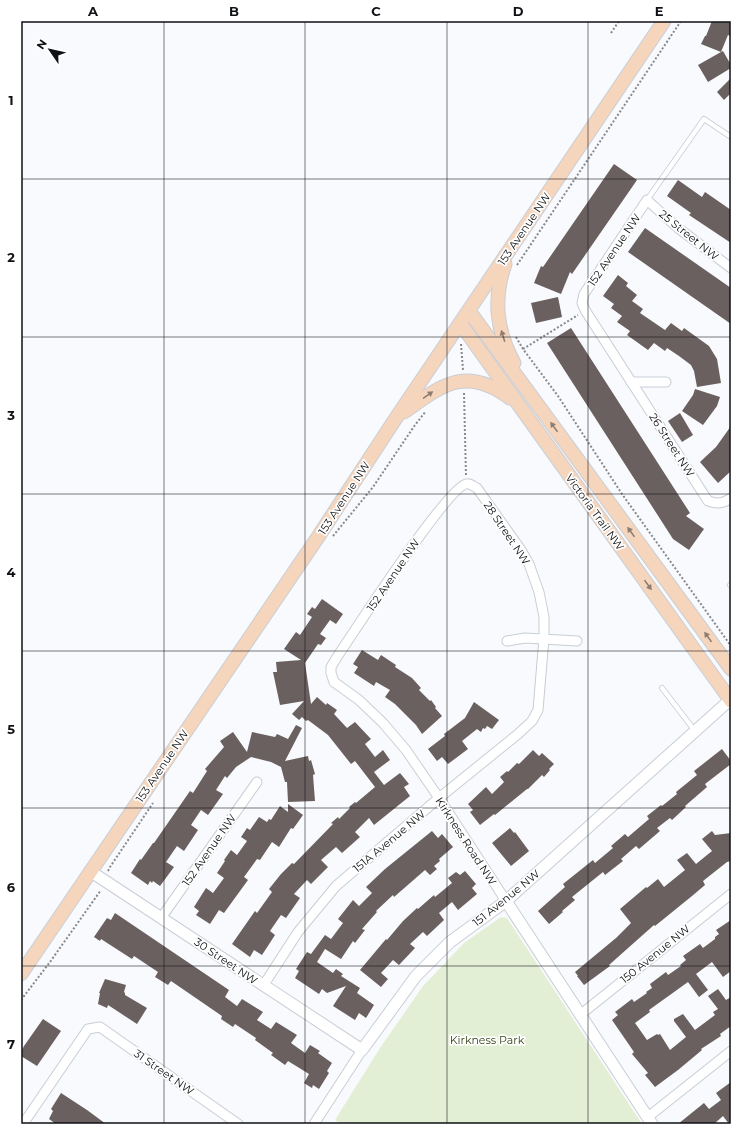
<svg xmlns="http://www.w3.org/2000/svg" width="752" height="1145" font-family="Montserrat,sans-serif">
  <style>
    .green { fill: #e3efd4 }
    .building { fill: #6a605f }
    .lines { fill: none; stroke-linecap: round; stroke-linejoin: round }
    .service-casing { stroke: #c8ced6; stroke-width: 6 }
    .minor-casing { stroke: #c8ced6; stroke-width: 11 }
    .tertiary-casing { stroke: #c8ced6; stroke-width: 13 }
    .secondary-casing { stroke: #c8ced6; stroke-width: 15 }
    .path { stroke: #87898c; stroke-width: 2; stroke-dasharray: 2 2; stroke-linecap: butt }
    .service { stroke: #fff; stroke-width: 4.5 }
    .minor { stroke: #fff; stroke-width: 9 }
    .tertiary { stroke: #fff; stroke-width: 11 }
    .secondary { stroke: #f6d5bd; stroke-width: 13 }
    .oneway { fill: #8e7d71 }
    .grid { fill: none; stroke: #0f1114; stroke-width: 1; stroke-opacity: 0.55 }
    .labels { text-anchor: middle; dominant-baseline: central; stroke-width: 3.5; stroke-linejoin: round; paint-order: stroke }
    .street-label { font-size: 11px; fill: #0f1114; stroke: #fff }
    .park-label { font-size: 11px; fill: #334316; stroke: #fff }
    .neatline { fill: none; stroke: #0f1114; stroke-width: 1.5 }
    .grid-label { font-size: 13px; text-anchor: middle; font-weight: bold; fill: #0f1114 }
  </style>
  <rect width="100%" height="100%" fill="#f8fafd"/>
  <path class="green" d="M501,917L507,918L642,1124H341L335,1120L380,1048L423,986L464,943Z"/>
  <g class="building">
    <path d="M712,21H731V36L728,35L721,52L723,51L731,65V68L708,82L698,65L721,52L701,44L705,36H706Z"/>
    <path d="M731,78V93L724,100L717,92Z"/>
    <path d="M614,164L637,180L572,274L570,272L561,294L534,283L541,266L543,267Z"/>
    <path d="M678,180L702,197L705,192L731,210V243L689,215L691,213L667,196Z"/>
    <path d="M645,228L731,288V324L628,252Z"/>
    <path d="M618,275L628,283L626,286L637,295L632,301L643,309L640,313L665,330L671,323L682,331L684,328L709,346L717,359L721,383L697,387L694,371L691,365L679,356L667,348L665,351L654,343L648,350L627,335L630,331L617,322L622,316L611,308L614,304L603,296Z"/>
    <path d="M558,297L562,317L536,323L531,303Z"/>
    <path d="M571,328L690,513L686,516L704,529L689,550L673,539L547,343Z"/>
    <path d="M695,389L720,397L717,406L703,425L682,411L693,395Z"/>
    <path d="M680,413L693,435L682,442L668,421Z"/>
    <path d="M731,426V471L718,483L700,462L716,447Z"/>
    <path d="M322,599L343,614L336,624L330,620L320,634L326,638L321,645L318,644L305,663L311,704L317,697L326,705L327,703L337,710L334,714L347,728L355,722L371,739L365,744L375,757L383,750L390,760L374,772L384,785L400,773L409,784L404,787L410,796L374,825L369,818L355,832L360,837L342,853L336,847L321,860L328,867L311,884L307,880L294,894L300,898L286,918L281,915L270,931L275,935L262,955L254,950L250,957L232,944L255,911L257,913L272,892L269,889L281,874L292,863L294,864L333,824L331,823L338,817L339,819L350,808L349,807L355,802L356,803L375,787L355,761L351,764L328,735L308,720L306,721L302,717L299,720L292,714L304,701L280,705L273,672H277L276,662L301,660L284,649L296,632L300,635L312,617L307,614L312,607L315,609Z"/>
    <path d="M362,650L378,660L381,655L396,665L395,667L412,678L421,688L419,690L430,701L431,700L436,707L435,708L442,716L422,734L416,725L395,704L385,697L390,690L376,682L374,686L354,673L358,667L353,664Z"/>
    <path d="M474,702L499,720L492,729L487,726L485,729L483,728L481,732L477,729L462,741L468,749L448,764L442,757L437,761L428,749L445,736L444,734L465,718Z"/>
    <path d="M296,725L302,728L285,761L308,756L309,761L311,760L315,774L313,775L315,801L288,802L287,782H285L281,767L271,762L251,757L236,767L227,778L225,776L216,790L223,794L208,815L201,810L191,825L198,830L184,851L177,846L166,862L174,867L160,886L153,881L152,883L150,881L148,885L131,873L140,859L141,860L153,843H154L190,791L193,793L207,771L205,769L224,747L220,741L233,732L247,752L252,732L275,737L277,734L288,739Z"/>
    <path d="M722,749L731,761V764L705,784L707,787L685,806L686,807L672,820L670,818L657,828L660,831L639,849L636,846L621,859L623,861L605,875L603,872L572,897L575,900L562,911L563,912L549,924L538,911L565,887L563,884L593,860L595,863L613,848L611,846L625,834L628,837L649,819L647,816L661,805L662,806L677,794L676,792L697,775L694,771Z"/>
    <path d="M533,750L539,756L542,753L554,764L549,769L550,770L544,777L542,775L528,789H527L495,815L494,814L480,825L470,812L473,810L468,804L486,787L492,794L504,782L500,777L507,771L508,772L517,763L519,764Z"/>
    <path d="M288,804L303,815L293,829L291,828L279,847L272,842L260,860L257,859L244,877L248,880L224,913L219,910L210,924L196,915L199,911L194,907L206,888L213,893L224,878L217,873L225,861L224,860L231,850L237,855L247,841L241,837L247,828L250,830L259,817L267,822L269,819L271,820L280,806L288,812Z"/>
    <path d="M510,828L514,833L515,832L529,851L511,866L492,843Z"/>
    <path d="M432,831L438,838L442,834L453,847L439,859L440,861L434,866L437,869L430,875L425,870L394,897L393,895L376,911L377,912L362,929L365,930L355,943L353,941L341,959L325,949L317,962L333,973L336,969L343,974L341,976L360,988L357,993L374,1005L366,1018L359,1013L355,1020L333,1006L346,986L327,993L322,989L319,994L295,978L299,971L296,969L307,952L311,954L325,935L331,939L343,923L338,919L353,900L359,906L372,893L366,887L385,869Z"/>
    <path d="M712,831L715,835L731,833V861L727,862L703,881L705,885L692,896L655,926L654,925L609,965L610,966L584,985L577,976H578L575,972L616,938L631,923L620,909L646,887L647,888L658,879L664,887L685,870L677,860L687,853L696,864L712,851L702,839Z"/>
    <path d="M465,871L476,884L472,888L477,894L458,910L452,902L439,913L444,920L427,936L423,932L410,944L415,948L399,965L393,960L381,973L388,979L381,987L360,970L386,939L387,940L403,921L417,908L418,909L434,895L435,897L452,883L448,878L456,872L460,875Z"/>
    <path d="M115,913L229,990L225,997L237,1006L242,999L263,1012L257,1020L271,1029L276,1022L297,1035L291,1043L305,1053L310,1045L320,1051L318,1053L332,1063L327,1071L329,1073L319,1089L313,1085L312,1088L304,1083L309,1074L288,1061L285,1065L271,1055L273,1053L255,1040L256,1038L235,1024L233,1027L221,1019L222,1016L171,981L168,985L155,977L158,972L134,956L132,959L101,939L100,941L94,937L107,918L111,920Z"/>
    <path d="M731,920V971L723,977L712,962L696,974L708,990L699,997L688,982L649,1010L650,1012L635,1023L647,1040L657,1034L658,1035L660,1034L670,1050L686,1037L674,1021V1019L683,1014L695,1030L715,1015L713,1012L718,1009L708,996L718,989L726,1000L731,997V1026L720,1034L721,1036L701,1049L702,1050L678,1070L655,1087L645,1075L648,1073L632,1054L634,1052L612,1020L618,1015L615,1012L632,999L634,1002L647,993L646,992L652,988L650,984L666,972L668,975L681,966L680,965L686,960L683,956L700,944L703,948L715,939V937L719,934L716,930Z"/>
    <path d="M105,979L126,985L124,992L125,993V995L147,1008L137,1024L108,1005L107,1008L98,1004L100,993H99Z"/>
    <path d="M43,1019L61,1031L37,1066L21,1056V1052L24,1046Z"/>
    <path d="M731,1082V1124H729L723,1116L714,1124H678L704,1103L709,1109L721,1100L716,1093Z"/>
    <path d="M61,1093L87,1110L106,1124H56L49,1119L53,1111L51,1109Z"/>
  </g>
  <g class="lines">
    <g class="service-casing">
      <g id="service">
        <path d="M647,200L704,119L731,137"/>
        <path d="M730,585L731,584"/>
        <path d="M662,688L695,731"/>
      </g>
    </g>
    <g class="minor-casing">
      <g id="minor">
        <path d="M731,268L678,228L647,200L584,294L582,303L585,310L708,501C717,504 723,504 731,498"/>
        <path d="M631,382H666"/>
        <path d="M507,641L525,638L577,641"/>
        <path d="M161,918L257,782"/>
        <path d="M263,986L298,932L336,886L439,798L518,734L532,721L538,710L544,638V617L539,592L529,564L521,550L477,488C473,486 470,483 466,484C446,489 354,632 337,657L331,667V673L334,682L359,700L383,723L406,750L439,798L506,901"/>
        <path d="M580,1015L731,894"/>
        <path d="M648,1117L731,1051"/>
        <path d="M23,1124L88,1029L100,1027L238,1124"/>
        <path d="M314,1124L362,1050"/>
      </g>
    </g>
    <g class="tertiary-casing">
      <g id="tertiary">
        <path d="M90,871L362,1050L416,976L450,942L506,901L731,699"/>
        <path d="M506,901L652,1124"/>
      </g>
    </g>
    <g class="secondary-casing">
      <g id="secondary">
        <path d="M505,264C493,299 496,330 514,363"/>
        <path d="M469,311L731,669"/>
        <path d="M460,323L731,701"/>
        <path d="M404,412C442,385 466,365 510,398"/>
        <path d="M21,974L318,537L396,418L664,21"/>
      </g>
    </g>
    <g class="path">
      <path d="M611,33L619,21"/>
      <path d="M517,265L681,21"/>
      <path d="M516,337L523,349L558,396L622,494L731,646"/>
      <path d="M461,344L463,370"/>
      <path d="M523,349L578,315"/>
      <path d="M464,393L466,476"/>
      <path d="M333,536L373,487L415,425L426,411"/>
      <path d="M108,871L110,867L153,803"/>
      <path d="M21,1000L50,962L101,890"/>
    </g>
    <use href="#service" class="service"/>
    <use href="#minor" class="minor"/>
    <use href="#tertiary" class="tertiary"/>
    <use href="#secondary" class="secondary"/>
  </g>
  <defs><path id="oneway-solid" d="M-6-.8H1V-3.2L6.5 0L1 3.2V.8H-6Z"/></defs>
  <g class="oneway">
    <use href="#oneway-solid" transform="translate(503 336) rotate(-107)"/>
    <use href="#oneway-solid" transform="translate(428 395) rotate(-35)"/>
    <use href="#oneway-solid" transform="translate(554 427) rotate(-126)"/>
    <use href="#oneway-solid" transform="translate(631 532) rotate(-126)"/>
    <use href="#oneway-solid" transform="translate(648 585) rotate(54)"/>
    <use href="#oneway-solid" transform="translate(708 637) rotate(-126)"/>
  </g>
  <path class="grid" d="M164,21V1124M305,21V1124M447,21V1124M588,21V1124M21,179H731M21,337H731M21,494H731M21,651H731M21,808H731M21,966H731"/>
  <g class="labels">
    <g class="street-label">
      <text transform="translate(524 229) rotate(-56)">153 Avenue NW</text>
      <text transform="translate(689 235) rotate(39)">25 Street NW</text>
      <text transform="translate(614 250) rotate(-56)">152 Avenue NW</text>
      <text transform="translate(672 445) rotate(57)">26 Street NW</text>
      <text transform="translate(344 498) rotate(-57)">153 Avenue NW</text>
      <text transform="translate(595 512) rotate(54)">Victoria Trail NW</text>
      <text transform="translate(507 533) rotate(56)">28 Street NW</text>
      <text transform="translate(393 575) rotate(-56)">152 Avenue NW</text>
      <text transform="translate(162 766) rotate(-56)">153 Avenue NW</text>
      <text transform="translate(389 841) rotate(-40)">151A Avenue NW</text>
      <text transform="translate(466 841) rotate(57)">Kirkness Road NW</text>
      <text transform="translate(209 850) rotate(-55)">152 Avenue NW</text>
      <text transform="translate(506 898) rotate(-39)">151 Avenue NW</text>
      <text transform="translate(655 954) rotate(-39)">150 Avenue NW</text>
      <text transform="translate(226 961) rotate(34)">30 Street NW</text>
      <text transform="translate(164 1072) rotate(35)">31 Street NW</text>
    </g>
    <g class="park-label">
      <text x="487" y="1040">Kirkness Park</text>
    </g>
  </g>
  <rect width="752" height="1145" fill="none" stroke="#ffffff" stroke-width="44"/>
  <g transform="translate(50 50) rotate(304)" stroke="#ffffff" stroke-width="3" paint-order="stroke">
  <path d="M0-3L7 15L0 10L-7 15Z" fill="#0f1114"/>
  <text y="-6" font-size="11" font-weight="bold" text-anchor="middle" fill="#0f1114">N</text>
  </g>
  <rect x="22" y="22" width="708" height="1101" class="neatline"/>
  <g class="grid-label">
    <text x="93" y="16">A</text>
    <text x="234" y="16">B</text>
    <text x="376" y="16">C</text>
    <text x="518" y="16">D</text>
    <text x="659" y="16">E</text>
    <text x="11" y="105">1</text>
    <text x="11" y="262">2</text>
    <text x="11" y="420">3</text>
    <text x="11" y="577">4</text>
    <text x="11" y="734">5</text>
    <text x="11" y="892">6</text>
    <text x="11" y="1049">7</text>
  </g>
</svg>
